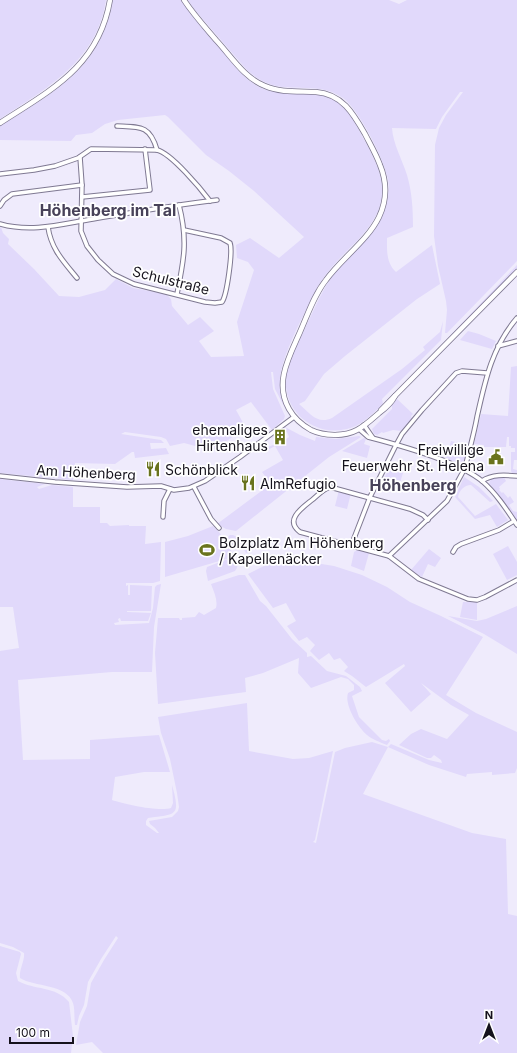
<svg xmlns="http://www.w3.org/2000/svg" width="517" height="1053" font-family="Inter,sans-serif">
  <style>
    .green { fill: #e1d9fb }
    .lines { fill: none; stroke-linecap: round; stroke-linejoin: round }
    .minor-casing { stroke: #7f7992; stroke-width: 5.5 }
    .secondary-casing { stroke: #7f7992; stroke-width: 6 }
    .minor { stroke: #fff; stroke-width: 3.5 }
    .secondary { stroke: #fff; stroke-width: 4.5 }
    .labels { text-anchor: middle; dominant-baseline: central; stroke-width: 3.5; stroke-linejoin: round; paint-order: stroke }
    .street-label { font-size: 14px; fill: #15121c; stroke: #fff }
    .poi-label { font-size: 14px; fill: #15121c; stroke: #fff; text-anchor: start }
    .quarter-label { font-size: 16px; font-weight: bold; fill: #484259; stroke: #fff }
  </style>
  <rect width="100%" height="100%" fill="#efebfc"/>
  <g class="green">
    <path d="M0,0H106C97,61 47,88 0,119Z"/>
    <path d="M113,0H181C192,17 206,32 219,47C230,60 240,75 254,84C277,100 306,88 331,98C346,105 354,120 361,134C385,177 395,200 358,240C345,253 330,267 320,283C315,290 313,297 309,304C299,324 281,359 280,380C280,387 281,394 283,401C284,405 286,408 287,412L275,389L273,372H271L273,389L285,416L284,419L272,430L251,402L236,410L246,428L210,452L203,448L184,443L170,446L166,439L161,437L125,432L121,434L161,440L164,443H150L151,449L166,448L169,454L135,458L134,452H132L115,464L75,463L73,480L0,473V228L1,227L3,233L9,239L8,244L34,269L59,296L79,297L105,290L116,279L133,288L166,294L171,299L172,306L188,325L200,317L214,331L199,341L211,357L244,356L237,322L254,270L248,262L237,258L236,245L250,238L279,258L304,237L254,191L229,171L206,155L168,117L165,115L118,120L105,124L92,133L76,135L71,141L0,140V126C54,92 101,69 113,0Z"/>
    <path d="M188,0H389L399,4L407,0H517V261L447,333H445L447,310L446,301L438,266L434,236L435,145L439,128L446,115L463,92H460L442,117L436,129L392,128C393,144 402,159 407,175C412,192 413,209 413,227L387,238C387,250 386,263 396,272L432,245L440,284L417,299L345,356L324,374L305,401L299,404C310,413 317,425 332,418L402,369L425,350L423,347L440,332L443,321L441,340L382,399L383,404L381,406C371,415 361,426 347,429C318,436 289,417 286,387C286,382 285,376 287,372C291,355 300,340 307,324C314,310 320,295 329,281C349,250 385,235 388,194C389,188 389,181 387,176C382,155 359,110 343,98C336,93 328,90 320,89C289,85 273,93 247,70L194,9Z"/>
    <path d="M517,265V269L451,337L447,339Z"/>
    <path d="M468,331L479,334L496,341L492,349L460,340Z"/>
    <path d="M517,366V460H514L513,469L517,470V473H512L511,471V452H515V448H511V446H509V437H507L506,447H484V445L474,444L481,414L508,416L511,367Z"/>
    <path d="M397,399L413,414L411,416L412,419L402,431L393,430L383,433L382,432L377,435L374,434L372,429L392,409V405Z"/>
    <path d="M285,427L300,435L315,441L316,437L336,439L359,436L361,437L329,457L236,531L226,529L217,524L271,484L262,472L283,460L275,446L264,452L260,447L266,442L268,447L286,440V439L289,437L287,432L271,438Z"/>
    <path d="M364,438L366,439L364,444L370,446L367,458L342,451Z"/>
    <path d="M451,441L468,445L464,463L462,464L445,459Z"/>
    <path d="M390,467L403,473L399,486L383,480Z"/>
    <path d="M464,477L479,487L493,501L490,502L471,485C464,485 459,491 458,497L475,516L496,504L508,520L497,527L490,515L475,519L455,497Z"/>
    <path d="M504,477L506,481L499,487L500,489L499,490L502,493L503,492L508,498L510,496L514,502L509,505L513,511L517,512V521L489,484L491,478Z"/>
    <path d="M0,479L45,484L37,487L39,489L52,485L73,487V507H100V523H107L110,526L129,525V526H146L145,544L161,542L160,581L153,583H126V586L128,585V595H130V585L152,586L151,611H127V612L151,613L148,621H121L120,618L118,619L119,622L114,623L115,625L149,623L153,608L155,587L157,585L161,584L154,627L152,672H112L18,680L23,760L90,759V740L159,735L170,772H144L115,777L112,800C124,804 159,812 171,808L173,803L172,785C181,817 176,814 148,818L146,821V825L157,833H159L155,828L150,824L149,821L172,817L178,811L179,807L177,793L170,759L161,733L158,717L247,703L249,751L293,759L309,758L333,751L315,840L313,842L316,843L335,752L345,748L372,742L388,747L391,744L429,760L442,763L441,760L434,755L431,758H427L399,745L411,734L421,729L447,739L469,715L451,705L421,683L431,694L411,712L385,683L405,666L404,664L366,687L352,676L344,671L348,667L340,658L334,660L329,653L319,660L310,651L315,645L307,637L299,641L287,626L296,621L286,603L273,608L248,574L276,560L274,557L280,554L303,561L334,566L362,575L387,587L410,602L441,616L483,637L446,695L476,713L517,732V768L515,773L492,775V772L467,774L466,777L429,765L388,747L363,794L472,833L506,839L508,914L517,916V1053H103L92,1042L76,1045L80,1022L87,1006L91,983L104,960L118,938L116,936L101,959L88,982L84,1005L79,1016L77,1025H75C74,1018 75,1009 73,1003C67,984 34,987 20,978C19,969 25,961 24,953L13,947L0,943V651L19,648L13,607H0Z"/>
    <path d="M339,490L351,493L347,509L335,506Z"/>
    <path d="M213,526L219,532L234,555L233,557L165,577V542L188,536Z"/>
    <path d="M230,535H233L256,546V548L246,553L241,545L234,550L227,538Z"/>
    <path d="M508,546L517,562V575L507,580L493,554Z"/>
    <path d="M429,549L441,558L435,567L428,564L422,577L411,570Z"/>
    <path d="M357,550L369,553L364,571L351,566L354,552Z"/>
    <path d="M228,559L235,560C238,564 238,567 235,571L208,581L206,571L207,567Z"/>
    <path d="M239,575H245L260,601L266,606L292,639L307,653V657L311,656L327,671L346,676L360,687L362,691L352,696L359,717L382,740L386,741L389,739L390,741L387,745C380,742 373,740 367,735C358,727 344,705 348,693L354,690V685L348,679L341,677L311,688L298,673L299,658L263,673L245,678L246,692L158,704L155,653L158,618H179L180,620H182V618L195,617L199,612L204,615L216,608C218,600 214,592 211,584Z"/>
    <path d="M463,602H477V620L460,617Z"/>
    <path d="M517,606V654L484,634L448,616L477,621L486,619Z"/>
    <path d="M0,946L20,952L21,954L16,973L18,981C34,990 56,986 69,1002L73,1036L71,1053H0Z"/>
  </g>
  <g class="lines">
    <g class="minor-casing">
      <g id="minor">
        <path d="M117,126C140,127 150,125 157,150"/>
        <path d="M80,157L82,185L81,231L87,246L98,260L113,274L134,284L205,302L215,303L222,302C227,295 233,251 230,243L221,238L184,230"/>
        <path d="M0,174L34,170L55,166L78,158L91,149L157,150C171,153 201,189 210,201"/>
        <path d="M82,197L150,190L145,149"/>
        <path d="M0,206L4,200L12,194L82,185"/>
        <path d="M0,224C32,233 62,224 93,219C135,212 176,205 217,200"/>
        <path d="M48,227C51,249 64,262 77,278"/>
        <path d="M177,294C184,260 188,240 179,205"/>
        <path d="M498,346L517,341"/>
        <path d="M364,425L373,438"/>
        <path d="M359,429L368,437C399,445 458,461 482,481C496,493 507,510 517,525"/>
        <path d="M0,476L55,482L127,487L161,486L174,490L189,488L205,481L240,457L294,417"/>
        <path d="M482,481C492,474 505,475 517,476"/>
        <path d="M194,487L211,519L219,528"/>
        <path d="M163,517L164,501L170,489"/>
        <path d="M428,520L423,515L410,509L330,487C323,489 318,495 312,500C302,508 284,520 300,532L389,556L419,579L468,599L477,600L485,597L517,580"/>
        <path d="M351,546L370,497L396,445L402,434L422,410L456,373L462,371L487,373"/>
        <path d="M453,552L456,547L461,544L499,530L514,521"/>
        <path d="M389,556L447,501L465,468C469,451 474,434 477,417C485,381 492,347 517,318"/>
      </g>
    </g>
    <g class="secondary-casing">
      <g id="secondary">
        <path d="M184,0C193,14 205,27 216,40C231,56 244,78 265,86C281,93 299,91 316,92C342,94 353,113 365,134C370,144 376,154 380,165C387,182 387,200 379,217C368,240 341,259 326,280C314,295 308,314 300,332C289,357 274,383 289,409C294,418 302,425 311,430C324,436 344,437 357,430C366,425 372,419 379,413C386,408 391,404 395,396"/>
        <path d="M0,123C51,90 99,66 110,0"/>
        <path d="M381,410L517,272"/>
      </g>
    </g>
    <use href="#minor" class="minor"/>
    <use href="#secondary" class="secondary"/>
  </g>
  <defs>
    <g id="building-bare" transform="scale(1.2)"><path d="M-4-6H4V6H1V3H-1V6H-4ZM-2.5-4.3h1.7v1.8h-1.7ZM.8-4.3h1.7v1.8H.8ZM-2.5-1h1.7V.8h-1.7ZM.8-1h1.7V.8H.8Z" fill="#69731d" stroke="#fff" stroke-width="2.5" paint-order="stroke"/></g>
    <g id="civic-bare" transform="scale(1.2)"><path d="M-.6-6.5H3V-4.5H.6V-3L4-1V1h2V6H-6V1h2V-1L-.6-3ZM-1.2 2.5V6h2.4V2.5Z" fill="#69731d" stroke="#fff" stroke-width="2.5" paint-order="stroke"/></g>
    <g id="restaurant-bare" transform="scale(1.2)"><path d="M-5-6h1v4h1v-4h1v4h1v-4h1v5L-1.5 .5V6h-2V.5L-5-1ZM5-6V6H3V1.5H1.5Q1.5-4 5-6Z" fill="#69731d" stroke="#fff" stroke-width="2.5" paint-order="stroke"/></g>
    <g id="stadium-bare" transform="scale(1.2)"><path d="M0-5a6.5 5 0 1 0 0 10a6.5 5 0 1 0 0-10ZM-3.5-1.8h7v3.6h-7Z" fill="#69731d" stroke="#fff" stroke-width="2.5" paint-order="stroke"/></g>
  </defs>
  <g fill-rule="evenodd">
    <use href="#building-bare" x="280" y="437"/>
    <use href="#civic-bare" x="496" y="457"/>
    <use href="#restaurant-bare" x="153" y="469"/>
    <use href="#restaurant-bare" x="248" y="483"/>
    <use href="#stadium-bare" x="207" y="550"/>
  </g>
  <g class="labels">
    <g class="street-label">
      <text transform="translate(171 280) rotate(14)">Schulstraße</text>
      <text transform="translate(86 472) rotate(3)">Am Höhenberg</text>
    </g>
    <g class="poi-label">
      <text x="268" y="429" text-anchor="end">ehemaliges<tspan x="268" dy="16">Hirtenhaus</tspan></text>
      <text x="484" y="449" text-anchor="end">Freiwillige<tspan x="484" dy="16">Feuerwehr St. Helena</tspan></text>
      <text x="165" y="469">Schönblick</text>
      <text x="260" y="483">AlmRefugio</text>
      <text x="219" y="542">Bolzplatz Am Höhenberg<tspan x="219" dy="16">/ Kapellenäcker</tspan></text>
    </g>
    <g class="quarter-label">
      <text x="108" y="210">Höhenberg im Tal</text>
      <text x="413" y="485">Höhenberg</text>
    </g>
  </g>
  <g transform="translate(489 1025)" stroke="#ffffff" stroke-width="3" paint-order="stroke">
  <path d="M0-3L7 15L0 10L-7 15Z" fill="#15121c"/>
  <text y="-6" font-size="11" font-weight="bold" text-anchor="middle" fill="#15121c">N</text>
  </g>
  <path d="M10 1037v6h63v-6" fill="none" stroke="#15121c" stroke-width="2"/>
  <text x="16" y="1037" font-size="12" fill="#15121c" stroke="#ffffff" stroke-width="3" paint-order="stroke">100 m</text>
</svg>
